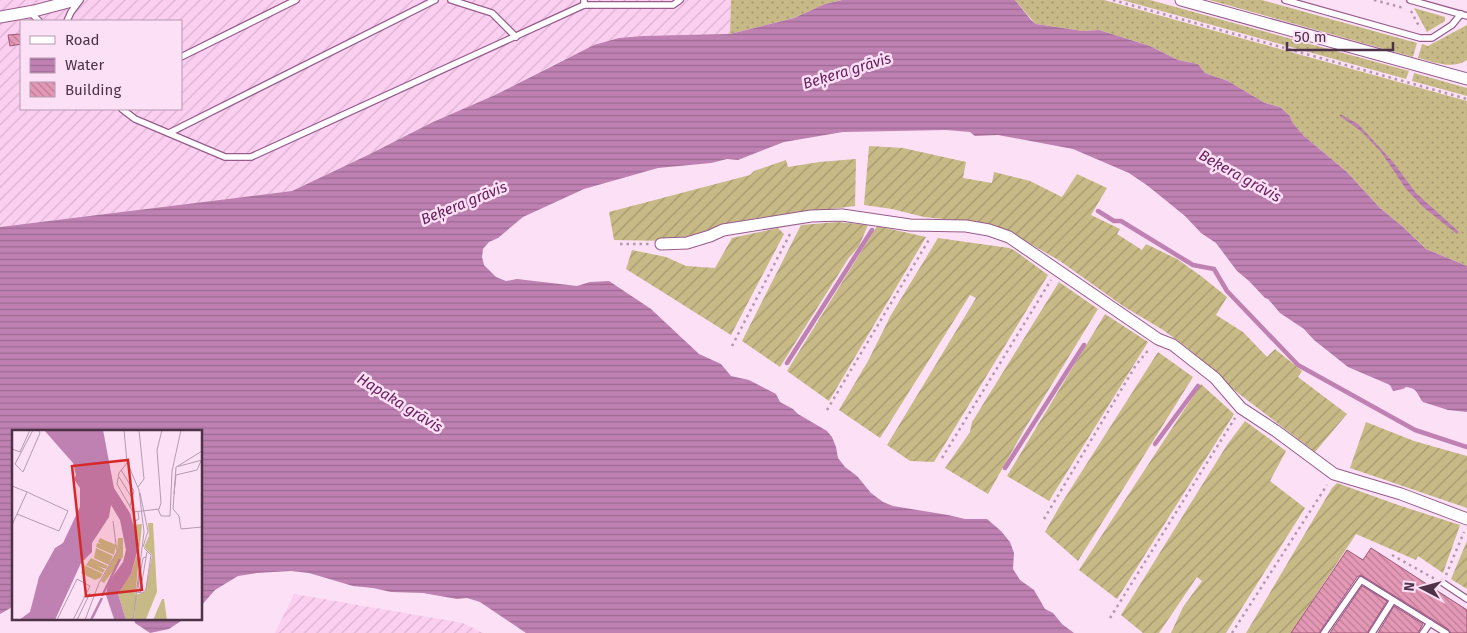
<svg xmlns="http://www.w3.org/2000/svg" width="1467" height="633" font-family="'Fira Sans',sans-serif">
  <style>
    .industrial { fill: url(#industrial-furrows); fill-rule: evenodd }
    .grass { fill: url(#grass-dots) }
    .garden { fill: url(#garden-furrows) }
    .water { fill: url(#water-rules) }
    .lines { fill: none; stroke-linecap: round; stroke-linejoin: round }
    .stream { stroke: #be81b2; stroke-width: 4.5 }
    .building { fill: url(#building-back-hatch); stroke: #9f5675 }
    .lane-casing { stroke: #975b8c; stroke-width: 8 }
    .street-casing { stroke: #975b8c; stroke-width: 13 }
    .path { stroke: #b398ad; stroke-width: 2.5; stroke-dasharray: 2.5 4; stroke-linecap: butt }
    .lane { stroke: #fff; stroke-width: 5.5 }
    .street { stroke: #fff; stroke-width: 11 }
    .labels { text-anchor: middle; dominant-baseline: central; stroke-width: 5; stroke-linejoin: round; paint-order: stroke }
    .water-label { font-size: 15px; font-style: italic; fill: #68205e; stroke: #fce0f5 }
    .inset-river { fill: none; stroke: #be81b2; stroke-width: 2.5 }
    .inset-road { fill: none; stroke: #b69ab0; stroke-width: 1 }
    .view { fill: #d62828; fill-opacity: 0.15; stroke: #d62828; stroke-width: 2.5 }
    .inset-edge { fill: none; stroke: #4d3248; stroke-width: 2.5 }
  </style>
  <defs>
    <pattern id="industrial-furrows" width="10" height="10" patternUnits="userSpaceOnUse" patternTransform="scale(1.25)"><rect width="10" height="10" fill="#fccff1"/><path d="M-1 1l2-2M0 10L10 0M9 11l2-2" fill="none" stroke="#dab2d0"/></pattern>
    <pattern id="grass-dots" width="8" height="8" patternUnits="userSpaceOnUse" patternTransform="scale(1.25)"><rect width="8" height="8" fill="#c8ba86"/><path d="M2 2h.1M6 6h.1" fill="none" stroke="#a59870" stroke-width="1.8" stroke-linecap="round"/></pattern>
    <pattern id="garden-furrows" width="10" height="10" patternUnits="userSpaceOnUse" patternTransform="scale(1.25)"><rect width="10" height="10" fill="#c8ba86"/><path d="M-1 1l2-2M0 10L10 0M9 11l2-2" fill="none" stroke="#a59870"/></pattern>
    <pattern id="water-rules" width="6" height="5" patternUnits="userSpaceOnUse" patternTransform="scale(1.25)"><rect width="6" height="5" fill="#be81b2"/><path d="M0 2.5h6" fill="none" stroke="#9d6a93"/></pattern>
    <pattern id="building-back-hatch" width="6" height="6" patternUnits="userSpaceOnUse" patternTransform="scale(1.25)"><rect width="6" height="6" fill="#e498b6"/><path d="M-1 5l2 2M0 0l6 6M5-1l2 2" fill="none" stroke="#bb7d96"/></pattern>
  </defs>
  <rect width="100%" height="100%" fill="#fce0f5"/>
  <g class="industrial">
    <path d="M0,0H731L730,34L687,36H643L564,59L495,95L433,122L368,155L292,191L0,227ZM21,21H181V109H21Z"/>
    <path d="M294,594L463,623L483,633H275Z"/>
  </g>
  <g class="grass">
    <path d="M731,0H842L825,4L794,18L730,34Z"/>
    <path d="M1015,0H1104L1467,101V266L1426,249L1402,226L1380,208L1347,172L1304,136L1292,122L1290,116L1280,107L1265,103L1228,81L1205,73L1198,64L1178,60L1150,46L1099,30L1083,31L1036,24L1032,20Z"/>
    <path d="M1122,0H1150L1409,71L1406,79Z"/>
    <path d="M1209,0H1262L1417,43L1413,57Z"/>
    <path d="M1414,8L1445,17V21L1427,32Z"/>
    <path d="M1467,25V60C1452,70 1434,62 1418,58L1422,44L1428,46Z"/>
    <path d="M1414,73L1467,88V96L1412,81Z"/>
  </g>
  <g class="garden">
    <path d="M869,146L903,148L966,162L963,178L992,183L994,172L1030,181L1062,197L1077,174L1107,188L1091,215L1120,229L1117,234L1142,250L1146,244L1177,259L1201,276L1227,297L1216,315L1243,332L1267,357L1275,349L1302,371L1298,377L1347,414L1315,452L1238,393L1213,373L1189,349L1163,330L1123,306L1060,261L1010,232L953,220L924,217L892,209L864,205Z"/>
    <path d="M856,159L855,206L757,218L669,241L614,240L609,212L750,175L754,171L786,160L788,167L819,162Z"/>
    <path d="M838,222L868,225L859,246L848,259L780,367L742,341L801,225Z"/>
    <path d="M877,226L926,237L829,401L787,371Z"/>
    <path d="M778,228L784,234L731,335L626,269L632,250L666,257L686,266L715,268L732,238Z"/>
    <path d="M938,238L1009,248L1014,250L1048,275L934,462L910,461L887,445L976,298L970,295L880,438L839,410L868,361L891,315Z"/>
    <path d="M1059,282L1098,309L1024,430L988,494L945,468L970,432L972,422Z"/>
    <path d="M1105,314L1148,342L1049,501L1007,476Z"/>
    <path d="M1158,352L1193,377L1078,561L1045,532L1061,504Z"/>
    <path d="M1201,384L1234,414L1117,599L1079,570Z"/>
    <path d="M1245,421L1286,451L1270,481L1305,508L1226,633H1171L1183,607L1202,581L1197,577L1159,633H1143L1121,615L1227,445Z"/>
    <path d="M1366,422L1414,441L1467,456V508L1350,468Z"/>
    <path d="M1337,483L1398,505L1460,525L1443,573L1418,556L1416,560L1356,534L1291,633H1246L1332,488Z"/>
    <path d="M1467,541V589L1451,579Z"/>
  </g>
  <g class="water">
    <path d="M842,0H1015L1031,20L1036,24L1083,31L1099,30L1150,46L1178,60L1198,64L1205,73L1228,81L1265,103L1280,107L1290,116L1292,122L1304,136L1347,172L1380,208L1402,226L1426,249L1467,266V412L1448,410L1423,402C1417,395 1418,388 1406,387L1403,389L1393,391L1390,385L1348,367L1314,340L1304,329L1280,313L1268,299L1265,298L1249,281L1237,271L1216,243L1201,233L1185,216L1148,186L1129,173L1073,149L998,135L975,136L970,132L946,130L843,132L784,142L738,160L727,159L711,163L658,168L584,189L523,217L498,238L489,242L483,249L482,257L484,265L496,277L506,281L517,279L577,286L590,282L609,281L651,309L699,354L721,364L731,376L749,380L776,394L780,402L793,409L798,414L827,431L832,437L836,447L838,458L845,467L857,476L871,493L883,502L893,506L948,515L965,519H987L1001,531L1010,542L1014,553L1013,569L1020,580L1034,590L1045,609L1053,613L1062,624L1074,633H526L480,602L467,598L457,599L423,593L391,592L373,588L353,586L309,573L291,571L257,573L238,576L215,590L201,606V432H14V606L0,614V227L292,191L368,155L433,122L495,95L594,45L619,38L643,36L730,34L794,18L825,4Z"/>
    <path d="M1340,114L1358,124L1393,162L1416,193L1459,232L1457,234L1423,207L1406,189L1381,152L1362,132L1340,116Z"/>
    <path d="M134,619H184L169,629L150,633L135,623Z"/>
  </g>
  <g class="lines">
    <g class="stream">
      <path d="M1098,211L1114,221H1121L1193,265L1214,269L1227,291L1298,365L1415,430L1467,447"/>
      <path d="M787,363L872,230"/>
      <path d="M1155,444L1198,386"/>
      <path d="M1005,468L1084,345"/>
    </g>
  </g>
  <g class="building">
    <path d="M21,34V44L10,46L8,35Z"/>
    <path d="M1371,548L1467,610V633H1451L1448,629L1361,575L1357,577L1319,633H1291L1347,550L1363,560Z"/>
    <path d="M1362,586L1387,601L1367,633H1330Z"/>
    <path d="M1394,606L1423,624L1418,633H1378Z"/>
  </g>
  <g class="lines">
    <g class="lane-casing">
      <g id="lane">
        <path d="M451,0L492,13L516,37"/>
        <path d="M1285,0L1420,38H1432L1452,25L1461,14"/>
        <path d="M1410,0L1467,16"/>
        <path d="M584,5H673L680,0"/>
        <path d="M30,12L39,21"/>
        <path d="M67,21L71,12L80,0"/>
        <path d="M181,57L296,0"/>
        <path d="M122,109L135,119L225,157H251L584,5V0"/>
        <path d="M169,133L435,0"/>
        <path d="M1443,583L1467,599"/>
        <path d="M1324,633L1361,580L1446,633"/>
        <path d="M1372,633L1393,600"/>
        <path d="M1423,633L1430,623"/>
      </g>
    </g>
    <g class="street-casing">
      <g id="street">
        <path d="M1181,0L1467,79"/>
        <path d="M0,17L34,11L76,0"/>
        <path d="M661,244L687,243L710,236L723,230L811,216L842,215L910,225L966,226L989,230L1009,237L1158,339L1173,345L1215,378L1241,408L1276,431L1334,474L1401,494L1467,519"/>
      </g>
    </g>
    <g class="path">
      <path d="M1113,0L1467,99"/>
      <path d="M1374,0L1404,8"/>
      <path d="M1411,11L1420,28"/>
      <path d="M620,244H650"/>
      <path d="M732,346L791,232"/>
      <path d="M827,410L930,238"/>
      <path d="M942,458L1051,280"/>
      <path d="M1044,519L1136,365L1150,348"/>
      <path d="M1392,555L1435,579"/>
      <path d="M1446,575L1464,532"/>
      <path d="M1110,618L1235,418"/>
      <path d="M1232,633L1327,485"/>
    </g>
    <use href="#lane" class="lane"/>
    <use href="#street" class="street"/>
  </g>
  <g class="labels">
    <g class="water-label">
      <text transform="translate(847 71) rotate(-17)">Beķera grāvis</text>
      <text transform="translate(1240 176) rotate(29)">Beķera grāvis</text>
      <text transform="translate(464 203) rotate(-22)">Beķera grāvis</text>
      <text transform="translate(400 403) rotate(32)">Hapaka grāvis</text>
    </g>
  </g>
  <g transform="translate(12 430)">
    <rect width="190" height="190" fill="#fce0f5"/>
    <path d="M136,93H141L145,162L134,189L122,190L123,165L133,162L140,125L132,117L137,106ZM130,94L121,190H114L106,164L119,144L127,118L120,95ZM150,169H152L155,190H141Z" fill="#c8ba86"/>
    <path d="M88,108L104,115L102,125L84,117L85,113L89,114L86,112ZM106,108H111V127L92,153L89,151L105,122ZM84,118L101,126L97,135L82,128ZM79,128L96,136L94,139L86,136L93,140L91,143L74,135ZM72,135L91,144L88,148L83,150L69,143Z" fill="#c8ba86"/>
    <path d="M32,0H91L102,58L118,83L127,115L119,144L106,164L114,190L102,189L94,165L96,153L111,132L114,120L108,90L99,75L97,87L80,113V122L69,133L43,190H7L18,182L27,147L43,118L51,113L68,77V58L62,49L64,45L61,33Z" fill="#be81b2"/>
    <path class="inset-river" d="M90,166L108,129M79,190L90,168"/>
    <path class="inset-road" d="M21,0L3,34L11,42L28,3L26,0M112,0L115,32L127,60L132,102L121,190M0,19L8,22L18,0M190,30L164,37L161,79L167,86L169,99L190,97M115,33L107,43L105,54L121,82L147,79L149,73L145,20L150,0M166,36L190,21M109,40L122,61L118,76M107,47L120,68M0,56L15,62L0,95M126,57L132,49L127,0M128,63L136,101L131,117M162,64L164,45L185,40L189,31M146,79L149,86H158L160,41L169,0M121,82L123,91L127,89L126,82M5,84L47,101L56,81L15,62M128,159L126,156L131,128L134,127M123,162L131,163L134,159L139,125L132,118M128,163L135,122M45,190L65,149L78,156L61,190M65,190L78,163M73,190L87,153L105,122L101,91"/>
    <path class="view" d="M116,30L130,160L74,166L60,36Z"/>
    <rect width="190" height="190" class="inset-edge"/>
  </g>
  <rect x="20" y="20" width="162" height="90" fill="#fce0f5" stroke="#b69ab0"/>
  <rect x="30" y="36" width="25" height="8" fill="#ffffff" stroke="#b69ab0"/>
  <text x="65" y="45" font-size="15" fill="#4d3248">Road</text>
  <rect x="30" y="58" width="25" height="15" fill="url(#water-rules)" stroke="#b69ab0"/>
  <text x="65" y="70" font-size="15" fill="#4d3248">Water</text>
  <rect x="30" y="82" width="25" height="15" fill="url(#building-back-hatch)" stroke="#b69ab0"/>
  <text x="65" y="95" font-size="15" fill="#4d3248">Building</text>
  <g transform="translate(1422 588) rotate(276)" stroke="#fce0f5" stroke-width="4" paint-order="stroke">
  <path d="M0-4L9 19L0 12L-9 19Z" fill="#4d3248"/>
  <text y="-8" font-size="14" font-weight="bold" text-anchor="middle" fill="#4d3248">N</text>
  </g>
  <path d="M1287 42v8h106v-8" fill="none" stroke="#4d3248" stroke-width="2.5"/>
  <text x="1294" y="42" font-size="15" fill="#4d3248" stroke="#fce0f5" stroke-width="4" paint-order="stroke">50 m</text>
</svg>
